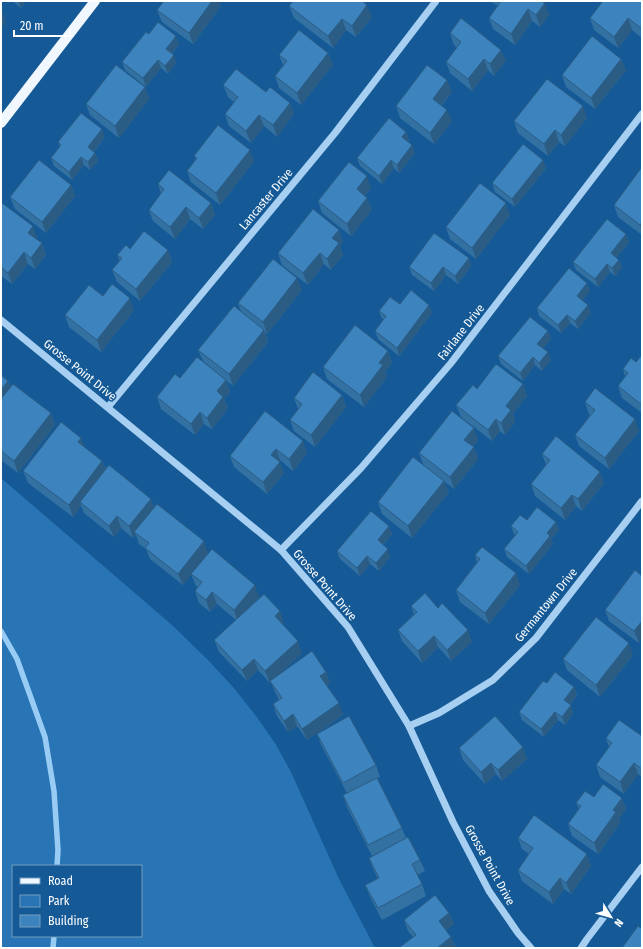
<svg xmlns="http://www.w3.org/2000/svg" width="643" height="949" font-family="'Fira Sans Condensed',sans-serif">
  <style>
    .green { fill: #2874b4; fill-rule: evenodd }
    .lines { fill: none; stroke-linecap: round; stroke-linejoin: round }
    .stream { stroke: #98ccf5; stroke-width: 5.5 }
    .minor { stroke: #a6cff2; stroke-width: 7 }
    .major { stroke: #f0f7ff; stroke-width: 10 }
    .wall { fill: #3471a3 }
    .shaded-wall { fill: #2b5c84 }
    .building { fill: #3d83bd; stroke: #2b5c84 }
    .labels { text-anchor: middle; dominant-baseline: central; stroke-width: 3; stroke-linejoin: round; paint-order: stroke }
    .street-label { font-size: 12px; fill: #fff; stroke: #155a96 }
  </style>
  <rect width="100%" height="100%" fill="#155a96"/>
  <path class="green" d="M1,478L172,625L209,661L233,687L256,716L275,743L291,772L339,879L375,948H1ZM13,866H141V936H13Z"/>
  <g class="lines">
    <g class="stream">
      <path d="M1,631L17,659L45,737L54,791L58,850L57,866"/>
      <path d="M53,948L54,936"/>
    </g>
    <g class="minor">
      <path d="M1,320L281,550L348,627L409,726L453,822L489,891L518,933L531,948"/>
      <path d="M108,407L335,133L436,1"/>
      <path d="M281,550L361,468L451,363L642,114"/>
      <path d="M409,726L439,713L493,680L536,638L642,501"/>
      <path d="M581,948L587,939L642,867"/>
    </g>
    <path class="major" d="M1,123L95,1"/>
  </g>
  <g class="wall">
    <path d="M12,1H26L21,8Z"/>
    <path d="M164,1H219L221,6L193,44L162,22L157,10Z"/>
    <path d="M490,1H541L549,15L540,27L532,21L515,45L493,29L489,18L498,6Z"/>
    <path d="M602,1H642V38L632,30L618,48L594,30L590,18L602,2Z"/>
    <path d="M289,6L372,17L356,37L346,30L333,48L294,18Z"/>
    <path d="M450,33L506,61L494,76L488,70L472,91L450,73L446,62L457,48L454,45Z"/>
    <path d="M149,34L179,44L172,54L176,63L168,74L161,68L146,87L125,70L122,62Z"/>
    <path d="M328,53L333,65L301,105L279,88L275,76L283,65L279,55Z"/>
    <path d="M621,59L626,70L595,109L566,87L562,75Z"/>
    <path d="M447,80L452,92L442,105L452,121L434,144L400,118L396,106Z"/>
    <path d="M223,85L266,92L290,103L294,114L277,137L264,126L251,143L229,126L225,114L234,102L228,97Z"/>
    <path d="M145,87L149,99L119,138L90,115L86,104Z"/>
    <path d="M587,118L565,146L559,142L548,156L518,133L514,121Z"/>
    <path d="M406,132L409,140L408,141L415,153L399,173L394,168L382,184L360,166L357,158Z"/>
    <path d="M105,137L94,152L95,153L98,161L90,170L84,165L72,180L54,166L51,158L60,147L58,142Z"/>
    <path d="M194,156L254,161L220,205L191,182L187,171L196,159Z"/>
    <path d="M642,167V235L618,217L614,205Z"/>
    <path d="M546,168L515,207L495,192L492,183Z"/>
    <path d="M158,184L211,203L215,215L203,229L190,219L175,239L153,221L149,210L161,194Z"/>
    <path d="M71,185L75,196L46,233L15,209L10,197Z"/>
    <path d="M371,188L365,196L367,198L372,210L351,236L322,213L318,201Z"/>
    <path d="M1,205L37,238L36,239L42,243L46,255L35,269L28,264L12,284L1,276Z"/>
    <path d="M510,215L476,259L450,239L446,227Z"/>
    <path d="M339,230L343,242L340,246L343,255L331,270L324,264L308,285L282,265L278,253Z"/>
    <path d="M626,234L629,242L616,258L619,260L622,268L615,276L610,272L598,287L576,270L573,262Z"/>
    <path d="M130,249L168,250L172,262L140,301L117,282L112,270L120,261L117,255Z"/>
    <path d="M469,258L471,266L458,284L446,275L434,291L412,275L409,267Z"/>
    <path d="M587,283L590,291L582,301L591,313L578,329L570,323L561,333L539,316L537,308Z"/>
    <path d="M302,290L267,334L265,332L268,342L233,386L203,361L198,350L241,312L238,303Z"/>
    <path d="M103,296L134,310L101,352L69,327L65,315Z"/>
    <path d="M429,305L432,313L399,356L378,339L375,331L384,320L382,319L379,311Z"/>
    <path d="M548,331L551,339L543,348L551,360L542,371L535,365L523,381L501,364L498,356Z"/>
    <path d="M388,351L392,363L385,372L387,377L364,407L327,379L323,367Z"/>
    <path d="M642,355V413L622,398L618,386L625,376L623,369L636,362Z"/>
    <path d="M1,375L8,381L11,387L51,413L55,425L18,473L1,460Z"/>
    <path d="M180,378L226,380L230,392L224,399L228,408L212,429L204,424L195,435L161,409L157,397Z"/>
    <path d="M523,384L527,396L513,414L515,422L505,435L500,431L492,441L461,417L456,405L477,389Z"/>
    <path d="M342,395L346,407L315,447L294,431L290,420L298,409L294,398Z"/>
    <path d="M585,402L639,431L609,469L579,446L575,435L590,415L589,414Z"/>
    <path d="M265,411L307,453L293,471L280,460L279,461L284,473L267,494L234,467L230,456Z"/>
    <path d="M478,440L473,446L478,459L454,489L444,481L449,492L412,538L382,514L378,502L423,464L419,453Z"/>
    <path d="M85,448L102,461L106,469L151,499L154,507L208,553L193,572L259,597L256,601L284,623L282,625L302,653L276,677L326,672L330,683L327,686L343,715L307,740L297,726L288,732L277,716L273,704L279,700L275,692L271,682L270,683L258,670L247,681L219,652L214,640L236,620L217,604L210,612L199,603L195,591L198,587L196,586L191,574L183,585L150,559L146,549L139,544L136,535L133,538L121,528L114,537L84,513L81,506L73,517L28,483L23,471Z"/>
    <path d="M542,454L604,483L582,511L576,506L565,520L535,496L531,484L546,465Z"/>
    <path d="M527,520L556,522L559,530L551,539L553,544L529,574L507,557L504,549L515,535L514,534L511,526Z"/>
    <path d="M389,526L392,534L383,545L390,557L379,571L370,564L360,576L340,559L337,551Z"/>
    <path d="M475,555L520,585L489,624L460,602L456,590L477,562Z"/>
    <path d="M642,576L639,643L609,621L605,610Z"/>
    <path d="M411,606L438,608L472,642L451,661L438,647L422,663L402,641L398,630L414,614Z"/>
    <path d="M633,655L600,697L567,670L563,659Z"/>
    <path d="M547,683L574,687L577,695L570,705L573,713L565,725L558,720L544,737L522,720L519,712Z"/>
    <path d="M317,734L376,765L380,777L377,778L402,828L406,838L420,860L425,871L417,875L422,884L426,896L382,920L370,897L365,885L378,879L373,869L369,858L372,856L347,807L343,795L347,793L321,745Z"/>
    <path d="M642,736V777L638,774L624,794L600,777L596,765L609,747L606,738Z"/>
    <path d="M459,748L527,759L502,781L496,774L485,784L463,760Z"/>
    <path d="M594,797L622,798L626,809L619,819L620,823L598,854L572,836L568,824L579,809L576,803Z"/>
    <path d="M518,838L591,866L571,894L564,889L553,904L522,881L518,870L529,854L522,849Z"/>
    <path d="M449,913L454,924L446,930L451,937L456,948H401L400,947L413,937L408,931L404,920Z"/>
  </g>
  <g class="shaded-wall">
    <path d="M18,1H26L21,8Z"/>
    <path d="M212,1H219L221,6L193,44L189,33Z"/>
    <path d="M545,3L549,15L540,27L536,15Z"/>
    <path d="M367,5L372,17L356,37L352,26Z"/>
    <path d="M528,9L532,21L515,45L511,34Z"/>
    <path d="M2,10L6,22L1,29V12Z"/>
    <path d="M628,18L632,30L618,48L614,37Z"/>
    <path d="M342,19L346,30L333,48L328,36Z"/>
    <path d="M176,36L179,44L169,57L166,49Z"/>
    <path d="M501,50L506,61L494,76L490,64Z"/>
    <path d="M328,53L333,65L301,105L297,93Z"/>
    <path d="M174,55L176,63L168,74L165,66Z"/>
    <path d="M484,59L488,70L472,91L468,79Z"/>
    <path d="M621,59L626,70L595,109L591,98Z"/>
    <path d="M158,60L161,68L146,87L143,78Z"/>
    <path d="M447,80L452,92L437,110L433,99Z"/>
    <path d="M145,87L149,99L119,138L115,126Z"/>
    <path d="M290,103L294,114L277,137L273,125Z"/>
    <path d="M583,106L587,118L565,146L561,135Z"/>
    <path d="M447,110L452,121L434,144L430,133Z"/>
    <path d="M259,115L264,126L251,143L246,131Z"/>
    <path d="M102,129L105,137L91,155L88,147Z"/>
    <path d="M555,130L559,142L548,156L544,144Z"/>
    <path d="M406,132L409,140L405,145L402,137Z"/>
    <path d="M412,145L415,153L399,173L397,165Z"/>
    <path d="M250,150L254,161L220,205L216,193Z"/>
    <path d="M95,153L98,161L90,170L88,162Z"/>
    <path d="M81,157L84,165L72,180L69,172Z"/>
    <path d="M391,160L394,168L382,184L379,176Z"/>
    <path d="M543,160L546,168L515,207L512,199Z"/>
    <path d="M367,176L371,188L361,201L357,189Z"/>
    <path d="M71,185L75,196L46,233L42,222Z"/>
    <path d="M367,198L372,210L351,236L347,224Z"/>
    <path d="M211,203L215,215L203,229L199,218Z"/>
    <path d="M506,203L510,215L476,259L472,248Z"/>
    <path d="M186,207L190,219L175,239L170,227Z"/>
    <path d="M642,222V230L640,225Z"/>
    <path d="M33,226L37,238L32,244L28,233Z"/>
    <path d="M339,230L343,242L340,246L343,255L331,270L327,259L332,238Z"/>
    <path d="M626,234L629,242L614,261L611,253Z"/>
    <path d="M42,243L46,255L35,269L31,258Z"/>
    <path d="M168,250L172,262L140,301L136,289Z"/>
    <path d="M24,252L28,264L12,284L8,273Z"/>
    <path d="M320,253L324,264L308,285L303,273Z"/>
    <path d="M469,258L471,266L458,284L455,276Z"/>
    <path d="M619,260L622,268L615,276L612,268Z"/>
    <path d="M607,264L610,272L598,287L595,279Z"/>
    <path d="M443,267L446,275L434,291L431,283Z"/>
    <path d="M297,278L302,290L267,334L263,322Z"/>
    <path d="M587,283L590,291L580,304L577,296Z"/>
    <path d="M130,298L134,310L101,352L97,340Z"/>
    <path d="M429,305L432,313L399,356L397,348Z"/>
    <path d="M588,305L591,313L578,329L575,321Z"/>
    <path d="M567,315L570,323L561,333L558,325Z"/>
    <path d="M264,330L268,342L233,386L229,374Z"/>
    <path d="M548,331L551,339L540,352L537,344Z"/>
    <path d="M388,351L392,363L385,372L387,377L364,407L360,395L379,363Z"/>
    <path d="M548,352L551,360L542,371L539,363Z"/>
    <path d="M533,357L535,365L523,381L520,373Z"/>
    <path d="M226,380L230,392L224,399L228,408L212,429L207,418L217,391Z"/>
    <path d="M8,381L13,393L1,407V390Z"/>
    <path d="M523,384L527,396L513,414L515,422L505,435L501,423L506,406Z"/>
    <path d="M342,395L346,407L315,447L311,435Z"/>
    <path d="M200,412L204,424L195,435L191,424Z"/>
    <path d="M51,413L55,425L18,473L14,461Z"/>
    <path d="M496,419L500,431L492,441L488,430Z"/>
    <path d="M635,419L639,431L609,469L605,458Z"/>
    <path d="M474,428L478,440L469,451L464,440Z"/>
    <path d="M81,438L86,449L78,442Z"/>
    <path d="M303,441L307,453L293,471L289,459Z"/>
    <path d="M474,447L478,459L454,489L450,477Z"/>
    <path d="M276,449L280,460L275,466L271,455Z"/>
    <path d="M102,461L107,472L80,502L81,506L73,517L69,505Z"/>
    <path d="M280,462L284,473L267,494L263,482Z"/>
    <path d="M600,472L604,483L582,511L578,499Z"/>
    <path d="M444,481L449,492L412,538L408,526Z"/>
    <path d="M572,495L576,506L565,520L561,508Z"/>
    <path d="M151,499L155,510L134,532L136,535L133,538L129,526Z"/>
    <path d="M117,516L121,528L114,537L109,526Z"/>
    <path d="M556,522L559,530L551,539L553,544L529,574L526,566L547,533Z"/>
    <path d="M389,526L392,534L380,548L378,540Z"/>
    <path d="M204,541L208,553L183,585L178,574Z"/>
    <path d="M388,549L390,557L379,571L376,563Z"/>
    <path d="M367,556L370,564L360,576L357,568Z"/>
    <path d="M516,573L520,585L489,624L485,613Z"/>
    <path d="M255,585L259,597L238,622L234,610Z"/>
    <path d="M212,592L217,604L210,612L206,600Z"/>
    <path d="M280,611L284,623L279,628L275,616Z"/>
    <path d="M642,621V638L639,643L634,631Z"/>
    <path d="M468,630L472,642L451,661L447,650Z"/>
    <path d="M434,636L438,647L422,663L418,651Z"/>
    <path d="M298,641L302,653L270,683L265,671Z"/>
    <path d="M629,643L633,655L600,697L596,685Z"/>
    <path d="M254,659L258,670L247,681L242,670Z"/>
    <path d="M326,672L330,683L324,688L320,676Z"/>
    <path d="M574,687L577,695L567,708L564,700Z"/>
    <path d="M339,703L343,715L307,740L302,729Z"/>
    <path d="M571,705L573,713L565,725L562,717Z"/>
    <path d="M555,712L558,720L544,737L541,729Z"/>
    <path d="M293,714L297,726L288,732L284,721Z"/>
    <path d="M523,747L527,759L502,781L498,770Z"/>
    <path d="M491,763L496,774L485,784L481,772Z"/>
    <path d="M634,763L638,774L624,794L620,782Z"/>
    <path d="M622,798L626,809L619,819L620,823L598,854L594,843L613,810Z"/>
    <path d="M587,854L591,866L571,894L566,883Z"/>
    <path d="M560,878L564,889L553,904L549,892Z"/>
    <path d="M449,913L454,924L443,933L439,921Z"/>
    <path d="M451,937L456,948H437Z"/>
  </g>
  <g class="building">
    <path d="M164,1H212L189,33L157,10Z"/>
    <path d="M293,1H362L367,5L352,26L342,19L328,36L289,6Z"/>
    <path d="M501,1H541L545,3L536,15L528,9L511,34L489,18Z"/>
    <path d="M603,1H642V29L628,18L614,37L590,18Z"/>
    <path d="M461,18L501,50L490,64L484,59L468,79L446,62L461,42L450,33Z"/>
    <path d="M158,22L176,36L166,49L174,55L165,66L158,60L143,78L122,62L146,32L149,34Z"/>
    <path d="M299,30L328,53L297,93L275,76L287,61L279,55Z"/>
    <path d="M592,36L621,59L591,98L562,75Z"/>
    <path d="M116,65L145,87L115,126L86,104Z"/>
    <path d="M427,65L447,80L433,99L447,110L430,133L396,106Z"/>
    <path d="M236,69L266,92L270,87L290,103L273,125L259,115L246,131L225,114L238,97L223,85Z"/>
    <path d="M547,79L583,106L561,135L555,130L544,144L514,121Z"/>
    <path d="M81,113L102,129L88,147L95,153L88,162L81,157L69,172L51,158L61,145L58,142Z"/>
    <path d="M389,118L406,132L402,137L412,145L397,165L391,160L379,176L357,158Z"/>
    <path d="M218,125L250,150L216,193L187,171L197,158L194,156Z"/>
    <path d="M523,144L543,160L512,199L492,183Z"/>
    <path d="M39,160L71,185L42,222L10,197Z"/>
    <path d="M349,162L367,176L357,189L367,198L347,224L318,201Z"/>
    <path d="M642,167V222L640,225L614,205Z"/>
    <path d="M169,170L211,203L199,218L186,207L170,227L149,210L164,189L158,184Z"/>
    <path d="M480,183L506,203L472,248L446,227Z"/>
    <path d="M2,203L33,226L28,233L42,243L31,258L24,252L8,273L1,267V205Z"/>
    <path d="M313,209L339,230L332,238L339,243L327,259L320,253L303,273L278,253Z"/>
    <path d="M607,219L626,234L611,253L619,260L612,268L607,264L595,279L573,262Z"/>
    <path d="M144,231L168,250L136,289L112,270L122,258L117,255L126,245L130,249Z"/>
    <path d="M434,233L469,258L455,276L443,267L431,283L409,267Z"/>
    <path d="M273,259L297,278L263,322L238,303Z"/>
    <path d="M569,268L587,283L577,296L588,305L575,321L567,315L558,325L537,308Z"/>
    <path d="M112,284L130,298L97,340L65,315L89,285L103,296Z"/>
    <path d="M411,290L429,305L397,348L375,331L386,316L379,311L390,297L400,304Z"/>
    <path d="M234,306L264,330L229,374L198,350Z"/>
    <path d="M530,317L548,331L537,344L548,352L539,363L533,357L520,373L498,356Z"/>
    <path d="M355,325L388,351L379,363L383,365L360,395L323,367Z"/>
    <path d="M642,355V405L618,386L628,373L623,369L631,358L636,362Z"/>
    <path d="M197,357L226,380L217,391L223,397L207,418L200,412L191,424L157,397L175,374L180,378Z"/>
    <path d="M496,364L523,384L506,406L511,410L501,423L496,419L488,430L456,405L473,385L477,389Z"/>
    <path d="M313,372L342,395L311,435L290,420L302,404L294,398Z"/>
    <path d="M1,375L8,381L1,390Z"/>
    <path d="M13,384L51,413L14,461L1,451V432H2L1,431V399Z"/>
    <path d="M595,388L635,419L605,458L575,435L595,410L585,402Z"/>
    <path d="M265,411L303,441L289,459L276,449L271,455L280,462L263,482L230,456Z"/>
    <path d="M452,411L474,428L464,440L474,447L450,477L419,453Z"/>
    <path d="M61,422L81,438L78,442L102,461L69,505L23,471Z"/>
    <path d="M556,436L600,472L578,499L572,495L561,508L531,484L550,460L542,454Z"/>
    <path d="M413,457L444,481L408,526L378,502Z"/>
    <path d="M109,465L151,499L129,526L117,516L109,526L80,502Z"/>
    <path d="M157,504L204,541L178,574L145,548L149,543L134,532Z"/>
    <path d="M537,507L556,522L547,533L550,536L526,566L504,549L518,532L511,526L520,515L527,520Z"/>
    <path d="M371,511L389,526L378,540L388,549L376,563L367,556L357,568L337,551Z"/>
    <path d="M482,547L516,573L485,613L456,590L480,559L475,555Z"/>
    <path d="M212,549L255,585L234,610L212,592L206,600L195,591L202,582L191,574Z"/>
    <path d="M635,570L642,576V621L634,631L605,610Z"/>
    <path d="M425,593L438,608L442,603L468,630L447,650L434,636L418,651L398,630L417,612L411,606Z"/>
    <path d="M264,594L280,611L275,616L298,641L265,671L254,659L242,670L214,640Z"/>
    <path d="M596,617L629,643L596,685L563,659Z"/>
    <path d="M312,651L326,672L320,676L339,703L302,729L293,714L284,721L273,704L282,698L270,681Z"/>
    <path d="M555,672L574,687L564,700L571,705L562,717L555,712L541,729L519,712L543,681L547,683Z"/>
    <path d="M349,716L376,765L343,783L317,734Z"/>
    <path d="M495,716L523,747L498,770L491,763L481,772L459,748Z"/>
    <path d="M619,720L642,736V769L634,763L620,782L596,765L612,743L606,738Z"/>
    <path d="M377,778L402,828L368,845L343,795Z"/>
    <path d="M603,784L622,798L613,810L616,812L594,843L568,824L581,806L576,803L585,791L594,797Z"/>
    <path d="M534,815L587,854L566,883L560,878L549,892L518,870L533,848L518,838Z"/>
    <path d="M408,837L420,860L412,864L422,884L378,908L365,885L379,878L369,858Z"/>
    <path d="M435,895L449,913L439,921L451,937L437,948H401L400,947L416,935L404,920Z"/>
    <path d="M638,926L642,929V948H622Z"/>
  </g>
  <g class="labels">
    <g class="street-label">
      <text transform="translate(266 199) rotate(-50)">Lancaster Drive</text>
      <text transform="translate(461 332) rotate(-52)">Fairlane Drive</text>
      <text transform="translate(80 370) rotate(39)">Grosse Point Drive</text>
      <text transform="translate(325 585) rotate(49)">Grosse Point Drive</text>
      <text transform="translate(546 605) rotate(-51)">Germantown Drive</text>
      <text transform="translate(490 865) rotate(61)">Grosse Point Drive</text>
    </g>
  </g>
  <rect width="643" height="949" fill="none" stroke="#ffffff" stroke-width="4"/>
  <rect x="12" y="865" width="130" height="72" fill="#155a96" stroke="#739cc0"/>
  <rect x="20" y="878" width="20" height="6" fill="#f0f7ff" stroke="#739cc0"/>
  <text x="48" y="885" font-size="12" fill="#ffffff">Road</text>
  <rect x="20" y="895" width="20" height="12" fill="#2874b4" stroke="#739cc0"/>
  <text x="48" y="905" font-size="12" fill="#ffffff">Park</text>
  <rect x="20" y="915" width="20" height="12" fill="#3d83bd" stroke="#739cc0"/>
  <text x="48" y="925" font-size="12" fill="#ffffff">Building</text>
  <g transform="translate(611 917) rotate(127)" stroke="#155a96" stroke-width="3" paint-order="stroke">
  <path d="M0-3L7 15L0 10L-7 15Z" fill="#ffffff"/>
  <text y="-6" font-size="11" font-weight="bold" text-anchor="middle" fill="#ffffff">N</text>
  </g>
  <path d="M14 30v6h56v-6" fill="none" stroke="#ffffff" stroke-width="2"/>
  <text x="20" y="30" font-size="12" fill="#ffffff" stroke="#155a96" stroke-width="3" paint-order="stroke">20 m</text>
</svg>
